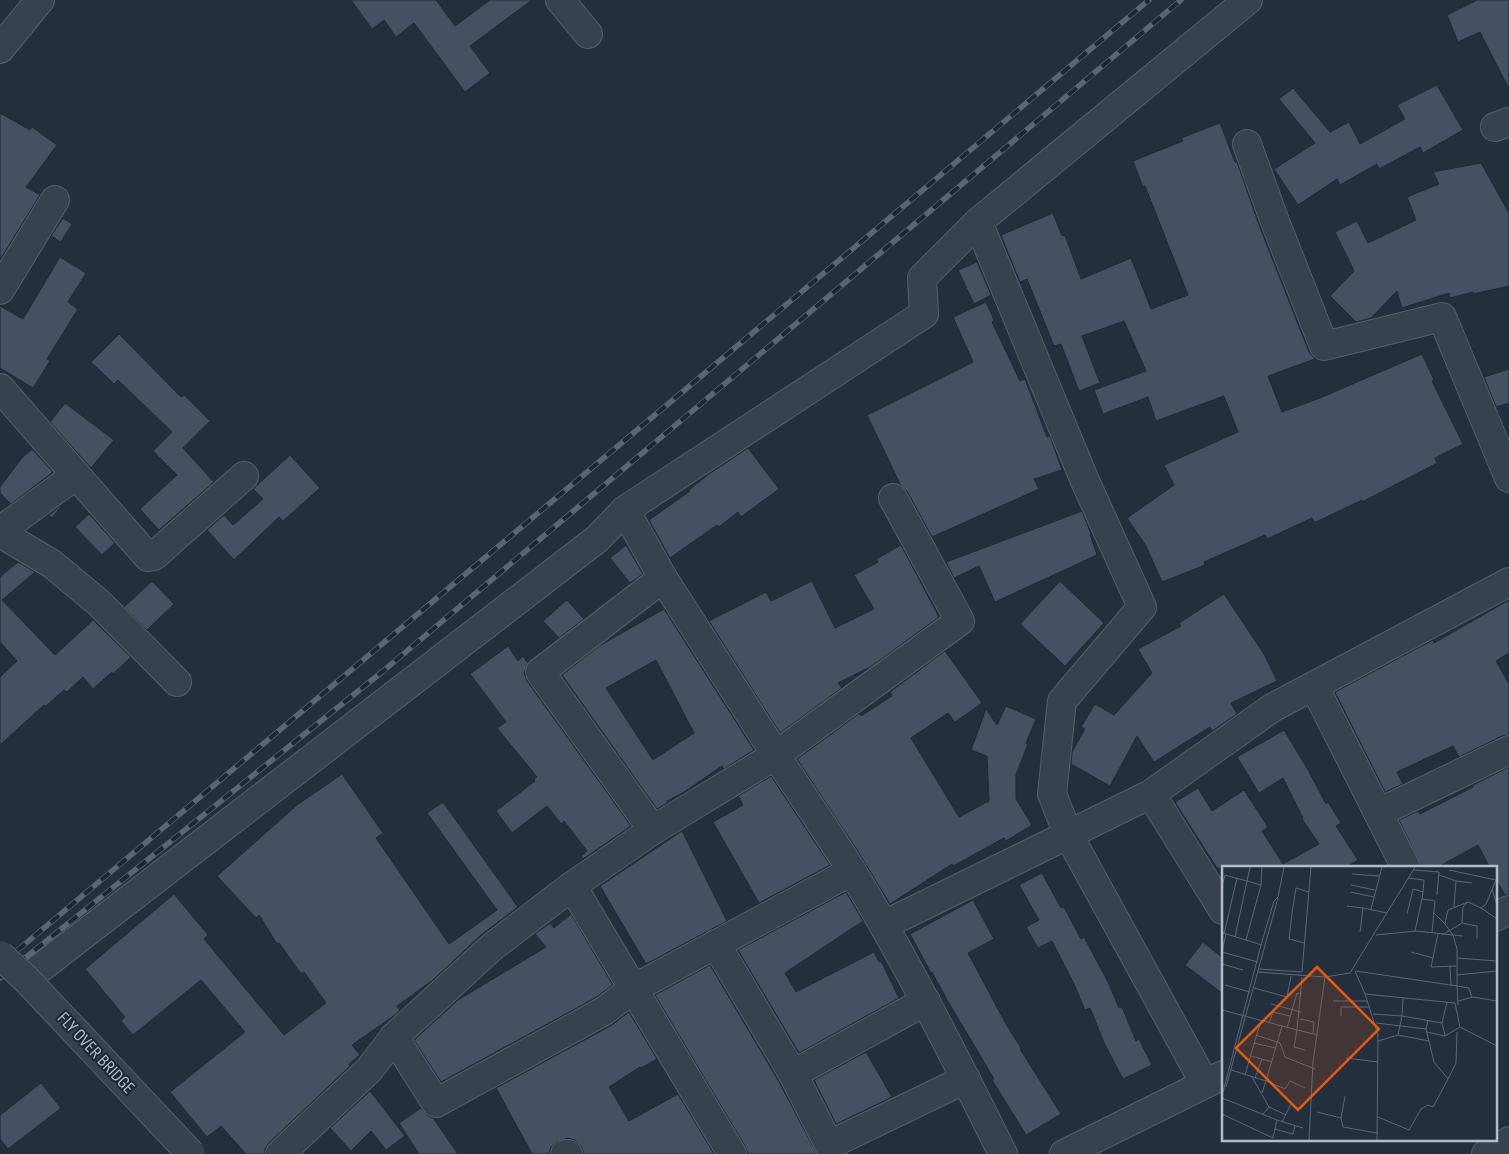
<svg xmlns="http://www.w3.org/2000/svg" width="1509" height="1154" font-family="'Sofia Sans Condensed',sans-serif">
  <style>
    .building { fill: #455162; stroke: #1f2835; fill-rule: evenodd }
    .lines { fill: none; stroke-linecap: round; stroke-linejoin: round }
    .minor-casing { stroke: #565f6c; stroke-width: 30 }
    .minor { stroke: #38414e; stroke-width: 28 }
    .rail-casing { stroke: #5a6575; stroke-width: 5.5 }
    .rail { stroke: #1d2633; stroke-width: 4; stroke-dasharray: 11; stroke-linecap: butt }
    .minor-bridge-casing { stroke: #565f6c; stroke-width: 30; stroke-linecap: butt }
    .minor-bridge { stroke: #38414e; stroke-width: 28 }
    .labels { text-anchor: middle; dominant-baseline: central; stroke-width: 4; stroke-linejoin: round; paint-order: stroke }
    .street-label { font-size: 18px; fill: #b4bcc9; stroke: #1d2633 }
    .inset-road { fill: none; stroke: #5e6776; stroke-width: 1 }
    .view { fill: #e8590c; fill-opacity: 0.15; stroke: #e8590c; stroke-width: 2.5 }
    .inset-edge { fill: none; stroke: #b4bcc9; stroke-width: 2.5 }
  </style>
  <rect width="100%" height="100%" fill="#242f3e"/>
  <g class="building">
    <path d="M351,0H436L455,26L490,0H532L470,46L490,73L465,92L414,23L396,37L384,20L372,29Z"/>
    <path d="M1477,0H1509V89L1480,32L1458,42L1447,15Z"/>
    <path d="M1437,85L1463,130L1423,153L1420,147L1379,169L1377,164L1340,185L1337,179L1298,205L1274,169L1315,143L1279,99L1293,88L1330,132L1349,122L1360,144L1405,119L1397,105Z"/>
    <path d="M0,113L30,130L32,127L57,145L26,187L40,195L0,260Z"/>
    <path d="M1220,123L1235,162H1237L1259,225L1309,352L1315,359L1268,376L1282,412L1320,398L1422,354L1434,380L1432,381L1463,444L1435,458L1437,463L1362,502V500L1316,522H1314L1312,518L1267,539L1265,535L1204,562L1205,565L1162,582L1146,546L1127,518L1174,485L1164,465L1238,432L1224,396L1156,421L1148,397L1103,414L1094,390L1146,371L1124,321L1082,336L1100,383L1079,391L1061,344L1054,346L1027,279L1020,282L1001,235L1053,213L1062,236L1065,235L1081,279L1131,258L1151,309L1188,295L1145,186L1143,187L1133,161L1183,141L1181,138Z"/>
    <path d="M1481,163L1509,213V286L1473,294V292L1450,298L1449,293L1402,308L1397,291L1371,318L1356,322L1330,296L1354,271L1335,232L1357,221L1368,243L1416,220L1407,197L1439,184L1433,172Z"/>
    <path d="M63,218L72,224L61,242L51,236Z"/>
    <path d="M60,257L86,273L68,302L78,309L47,359L50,361L33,388L0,368V306L23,319Z"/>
    <path d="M977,262L991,295L974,304L958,270Z"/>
    <path d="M986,302L994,320L992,322L1020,381L1025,379L1047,437L1050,436L1062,470L1034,479L1039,489L932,537L907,491L900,484L867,415L973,362L953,317Z"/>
    <path d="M119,334L181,397L184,395L210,421L183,448L214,482L159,530L140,509L177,475L153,451L172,432L118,380L114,384L91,362Z"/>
    <path d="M1509,369V403L1496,407L1484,377Z"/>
    <path d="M65,403L114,440L91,468L50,422Z"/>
    <path d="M748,448L779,489L741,517L738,512L719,527L717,525L670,558L649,520L690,491L689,490L709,474Z"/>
    <path d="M32,449L53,472L11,504L0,493V487L21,459Z"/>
    <path d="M290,455L320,488L283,521L279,517L234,560L207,530L224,515L233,525L263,499L253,489Z"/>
    <path d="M64,503L52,518L49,515Z"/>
    <path d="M1082,511L1091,534H1090L1097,555L995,602L979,566L954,578L946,562Z"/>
    <path d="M89,514L115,543L102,555L75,527Z"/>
    <path d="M626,545L643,574L630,583L610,558Z"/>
    <path d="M901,545L939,617L872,666L838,683L842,688L780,733L709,621L766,592L771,601L812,581L835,628L874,609L854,575L878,562L876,559Z"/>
    <path d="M18,562L35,572L2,600L55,655L93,620L131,657L113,674L112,672L93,689L83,677L67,692L64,690L45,707L44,705L0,745V677L17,661L0,642V577Z"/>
    <path d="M152,581L174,604L147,630L124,607Z"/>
    <path d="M1060,581L1104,623L1065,666L1020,624Z"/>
    <path d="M1224,594L1264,654L1277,681L1231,703L1237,714L1215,729L1212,731L1210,727L1154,762L1137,736L1110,786L1071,764L1072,752L1085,729L1081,727L1095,704L1114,715L1152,673L1138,649L1181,626L1179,623Z"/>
    <path d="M567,600L584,619L559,638L543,621Z"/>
    <path d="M1509,600V653L1496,661L1509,684V735L1502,736L1459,757L1453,746L1397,772L1403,784L1385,792L1335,692L1433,640L1434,643Z"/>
    <path d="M664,609L754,750L724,769L722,766L684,792L667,801V803L657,809L562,675L599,646ZM656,660L694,733L653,760L606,688Z"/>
    <path d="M508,646L518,661L523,656L528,663L524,673L527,681L631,826L583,859L581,856L587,851L564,821L561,824L547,806L512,833L496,811L535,781L534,779L537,777L497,728L506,722L470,674Z"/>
    <path d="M945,651L982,703L955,722L948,713L911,738L959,817L989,801L987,756L971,750L986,709L997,725L1006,706L1036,719L1026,743L1028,744L1016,775V799L1032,825L1006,841L1004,838L953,866L952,864L890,904L857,850L797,759L860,713L861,716L892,696L890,692Z"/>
    <path d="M1284,730L1307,768L1326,804L1328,802L1341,823L1336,826L1358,860L1345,868H1217L1175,802L1198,788L1212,811L1244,790L1268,827L1262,831L1283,864L1319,844L1302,819L1303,818L1283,778L1259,793L1237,757Z"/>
    <path d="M1509,767V895H1505L1495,878V868H1490L1478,845L1436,868H1422L1399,820L1418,811L1420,814L1473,787V785Z"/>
    <path d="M342,774L383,833L376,838L449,944L497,910L427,813L443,802L518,907L481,935L433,980L397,1006L400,1010L395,1015L352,1045L360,1055L349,1064L350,1066L269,1143L265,1149V1154H246L221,1126L207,1137L170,1092L245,1032L201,980L133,1035L121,1021L125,1017L85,969L174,894L208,935L204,939L284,1035L326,1003L304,972L301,974L279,943L277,944L259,915L256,918L217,876L297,805Z"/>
    <path d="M771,776L830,865L759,903L713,822L743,805L738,796Z"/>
    <path d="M682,831L727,921L646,964L600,886Z"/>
    <path d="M1042,873L1061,908L1064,907L1081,939L1084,937L1109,984L1119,1008L1122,1007L1136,1041L1139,1039L1152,1065L1123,1079L1105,1045L1090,1008L1085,1010L1074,984L1052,941L1038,948L1026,927L1039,920L1019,885Z"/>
    <path d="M846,892L863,921L785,973L796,992L874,952L879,962L881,961L899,998L799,1053L738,950Z"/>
    <path d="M973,900L994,939L968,953L1006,1024L1021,1048L1020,1049L1061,1114L1026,1135L992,1080L994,1079L946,998L932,972L931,973L910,934Z"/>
    <path d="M571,914L613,985L595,998L441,1082L414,1040L458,1000L546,947L535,934L550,923L554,928Z"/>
    <path d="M1203,942L1223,958V994L1185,965Z"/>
    <path d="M710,965L779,1082L817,1154H748L745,1146L655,995Z"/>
    <path d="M629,1012L657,1059L641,1068L640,1067L609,1087L629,1121L678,1094L714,1154H584L581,1146L575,1140L568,1138L557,1141L551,1147L549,1154H532L496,1088L612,1025Z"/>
    <path d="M866,1052L892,1097L836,1124L814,1080Z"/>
    <path d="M41,1083L61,1108L8,1149L0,1139V1115Z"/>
    <path d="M370,1091L405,1136L386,1150L371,1131L351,1151L330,1128Z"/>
    <path d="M421,1108L428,1116L433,1118L458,1154H419L399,1123Z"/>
  </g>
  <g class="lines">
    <g class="minor-casing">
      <g id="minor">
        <path d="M560,0L588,34"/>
        <path d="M0,49L40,0"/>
        <path d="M1495,127L1509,122"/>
        <path d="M1247,144L1274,219L1324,346L1442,317L1509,478"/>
        <path d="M978,222L1085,481L1142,607L1062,701L1052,794L1068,834L1205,1084"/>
        <path d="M0,290L55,200"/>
        <path d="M0,388L148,557L154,556L244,476"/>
        <path d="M893,498L960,621L776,755C801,794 829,833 853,873C908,964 956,1059 1003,1154"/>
        <path d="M0,531L76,475"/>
        <path d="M0,533L52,564L99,603L177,682"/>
        <path d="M1314,686L1406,868"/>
        <path d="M1151,794L1223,910"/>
        <path d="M1378,813L1509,750"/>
        <path d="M653,830L540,672L663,578"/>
        <path d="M572,886L732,1154"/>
        <path d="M1495,917L1509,910"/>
        <path d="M884,925L1151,794L1272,708L1509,582"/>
        <path d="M716,944L793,1074L829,1145L966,1079"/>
        <path d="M26,979L597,539L625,510L924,314L922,278L978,222L1248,0"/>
        <path d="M394,1037L436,1103L604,1011L633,989L852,871"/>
        <path d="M793,1074L926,1001"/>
        <path d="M280,1154L369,1070L394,1037L492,947L572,886L653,830L776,755L663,578L625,510"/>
        <path d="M565,1154H568"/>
        <path d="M1064,1154L1223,1075"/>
        <path d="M1486,1154L1509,1141"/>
      </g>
    </g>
    <use href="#minor" class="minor"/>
    <g class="rail-casing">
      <g id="rail">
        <path d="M0,965L1149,0"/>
        <path d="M0,978L382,672L1181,0"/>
      </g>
    </g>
    <use href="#rail" class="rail"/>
    <g class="minor-bridge-casing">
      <path id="minor-bridge" d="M0,955L26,979L191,1154"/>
    </g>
    <use href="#minor-bridge" class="minor-bridge"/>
  </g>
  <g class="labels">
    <g class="street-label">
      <text transform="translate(96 1053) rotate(47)">FLY OVER BRIDGE</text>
    </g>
  </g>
  <g transform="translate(1222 866)">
    <rect width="275" height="275" fill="#242f3e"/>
    <path class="inset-road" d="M192,4L217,6L215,29M227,4L274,14L264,38L259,42L246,36L226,44L223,58L231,69L241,70M130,8L157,10M217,9L234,15M186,12L202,14L201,26M39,19L40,1M129,19L153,24M182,19L193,1M0,21L3,9L39,19L24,74M270,23L275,39M128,26L152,31M56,31L62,1M125,40L141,42L138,66M232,41L234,15L250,17M141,42L165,47M259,42L275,53M149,43L160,1M211,46L223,58M185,48L191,23L201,26L200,33M240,57L241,41L245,37M193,65L200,33L213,35L210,67M1,67L40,79M2,68L15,12M216,68L209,101L234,100M220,69L240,57L255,60V73M13,71L28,1M82,77L67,73L70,47L74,22L87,26M0,86L36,96M0,86L4,68M189,86L211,92M235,92L275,95M0,98L21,104M228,101L229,119M37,103L80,106L89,1M133,105L143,128M134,105L235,120V83L231,69L194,65L154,69M36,106L103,111L128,107L182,19M235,109L275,105M80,111L75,164L96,169M3,119L28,126M32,122L65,131L69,110M111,135H146M236,135L251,131L275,135M49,138L79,146M236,139L235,120L247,122L250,132M0,144L75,164L72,181L83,184M151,148L180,150L181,131M119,150V141H148M78,153L92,156L91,167M47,157L51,146L68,150M154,157L204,163L206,154M220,157L225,136M60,160L44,215L63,223L68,215L83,222M65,162L75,127L80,128M205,166L223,170M34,169L58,177L63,191L93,203M176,169L207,175M156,175L176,169L180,150L220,157L223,170L238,161M32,177L53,182M29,190L50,196M124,192L156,196M9,204L44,215L40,227M23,209L39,154M30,211L47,241L41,248M33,212L40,193M226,213L234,197L235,166M4,221L56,32M1,226L39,79L52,35L56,31M0,232L55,254M47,241L64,249M95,246L119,252L121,261L155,267M0,248L51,272L55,254L81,262M156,251L187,264L199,243L206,239L211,241L226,213L212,196L204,163M119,252L123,230M60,256L70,236M52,263L71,268L73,260M87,274L91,196L103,111M155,274L156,169L143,128L233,137L238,161L275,180"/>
    <path class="view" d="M95,101L157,163L76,244L14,182Z"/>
    <rect width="275" height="275" class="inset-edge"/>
  </g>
</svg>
